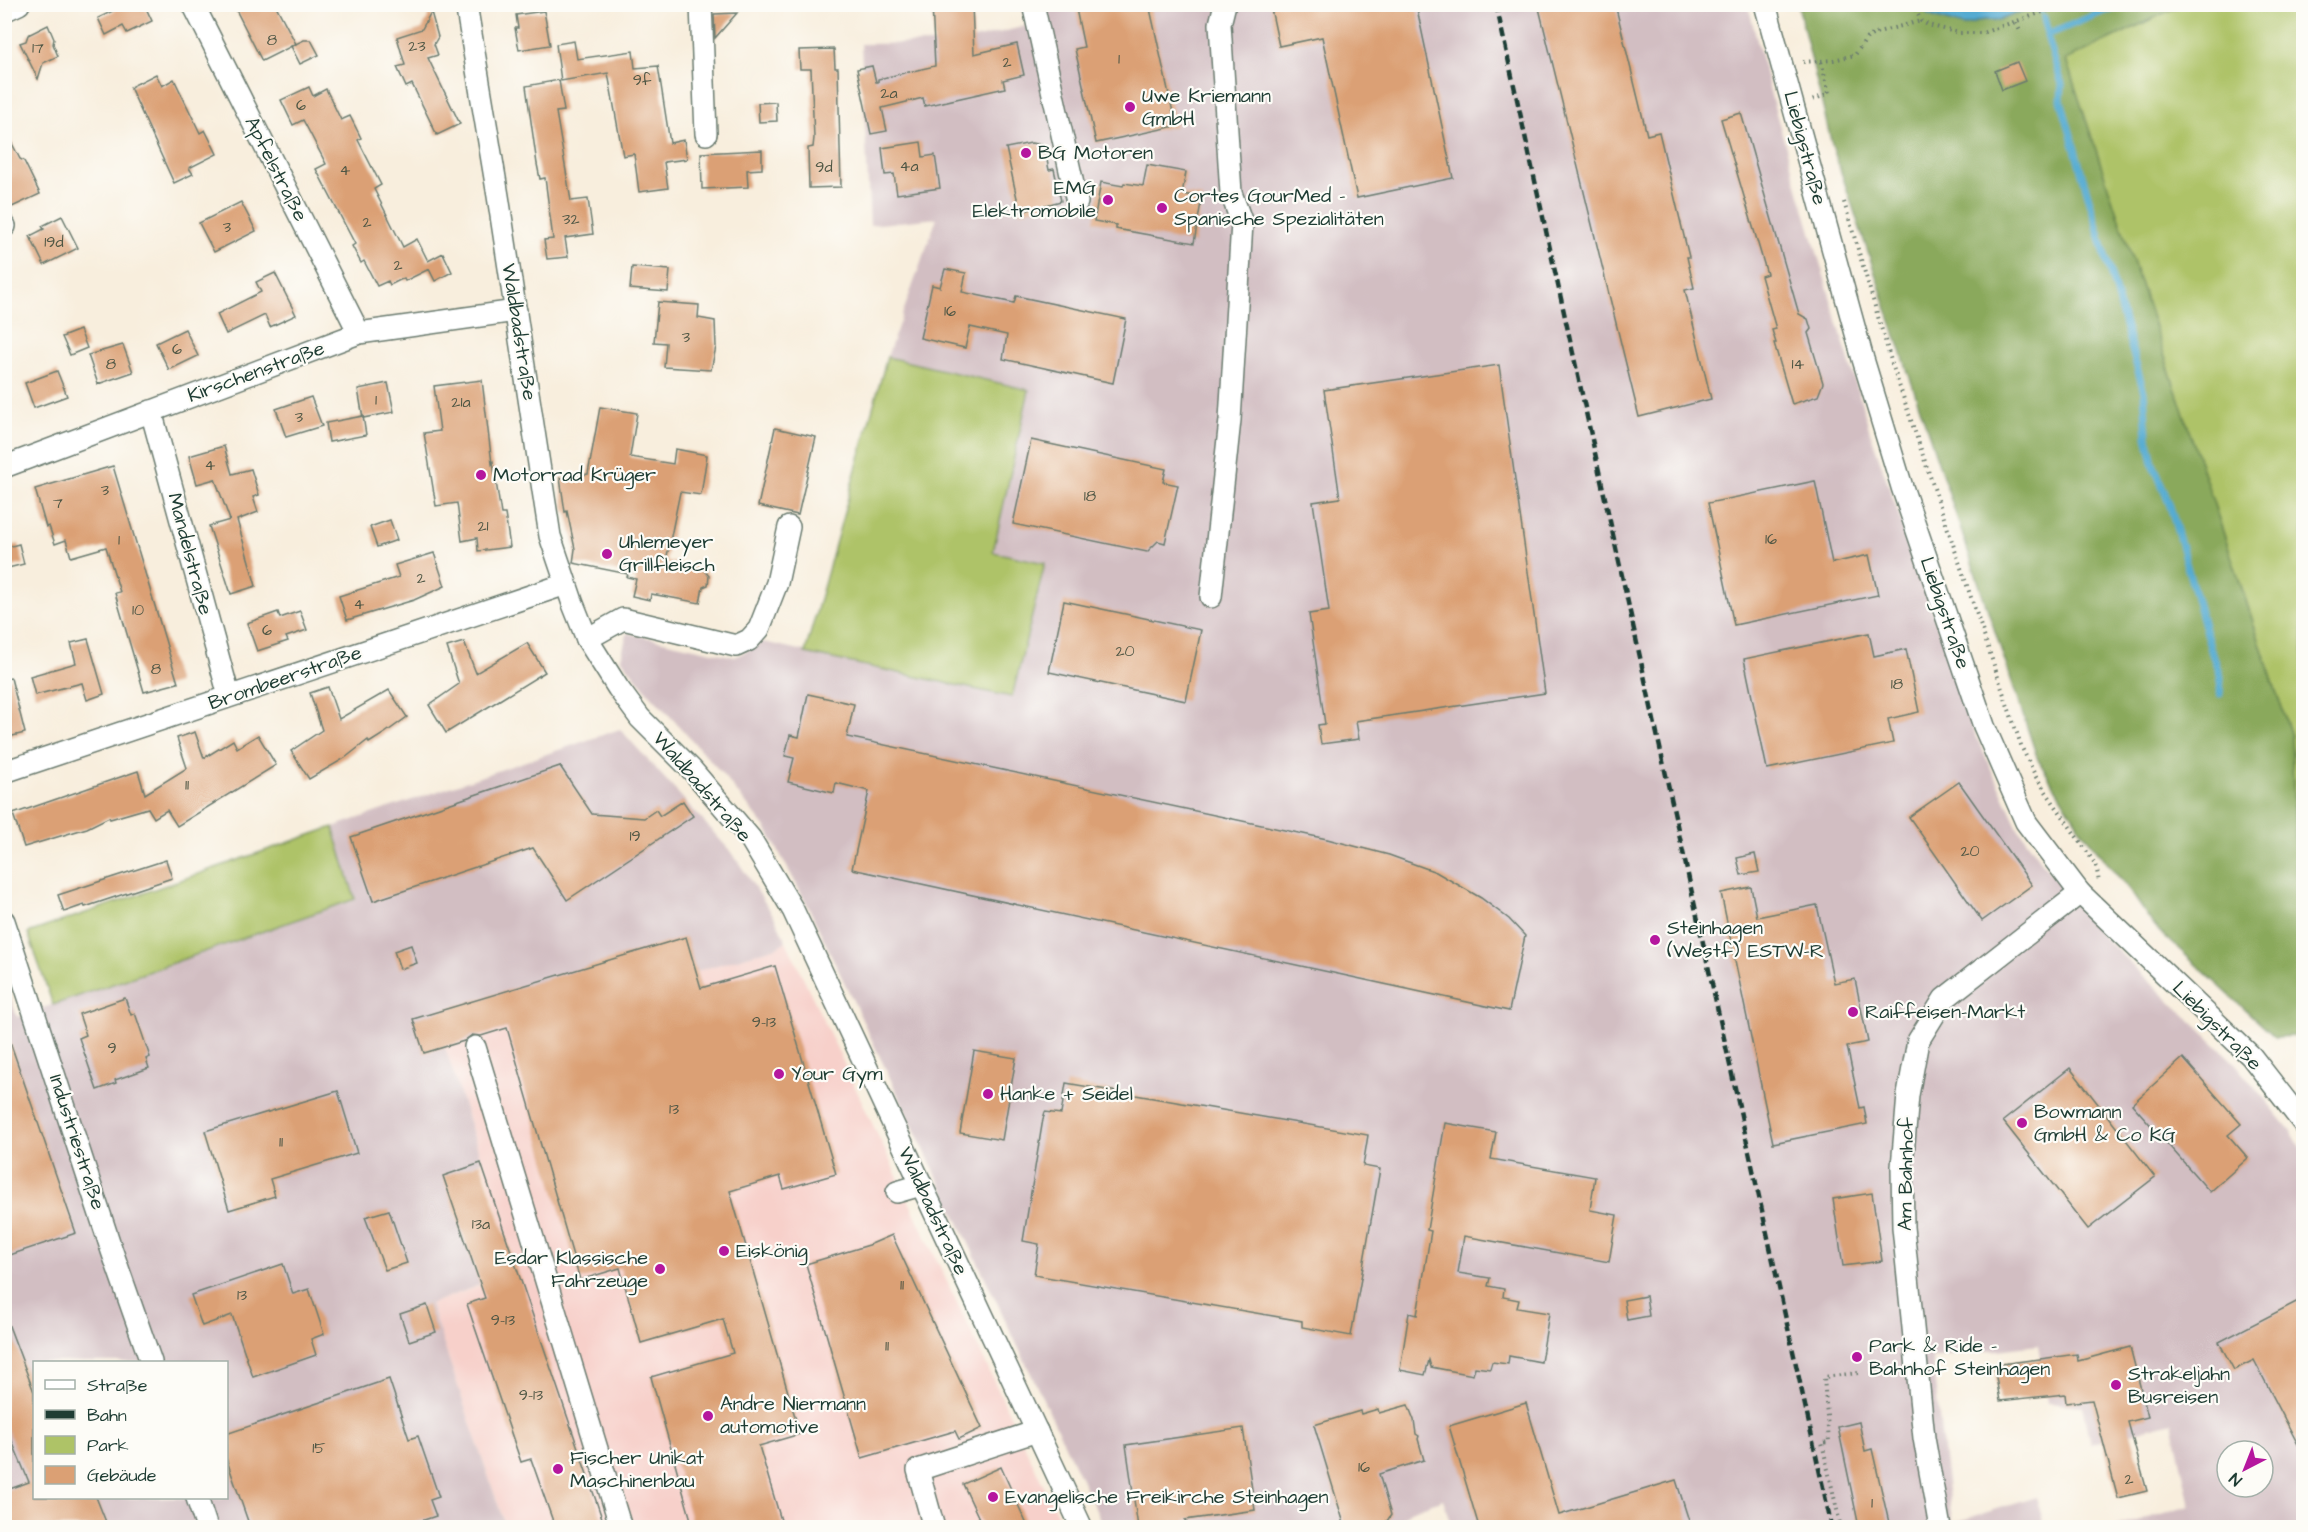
<svg xmlns="http://www.w3.org/2000/svg" width="2308" height="1532" font-family="'Architects Daughter',sans-serif">
  <style>
    .built { fill: #f7d0ca }
    .industrial { fill: #d2bec2; fill-rule: evenodd }
    .green { fill: #aec367; stroke: #66804e; stroke-width: 1.5 }
    .forest { fill: #8aa95c; stroke: #547348; stroke-width: 1.5 }
    .water { fill: #54abd1; stroke: #3a7482; stroke-width: 1.5 }
    .lines { fill: none; stroke-linecap: round; stroke-linejoin: round }
    .stream { stroke: #54abd1; stroke-width: 7 }
    .building { fill: #dba074 }
    .minor-casing { stroke: #6b7b6f; stroke-width: 24 }
    .path { stroke: #6b7b6f; stroke-width: 4; stroke-dasharray: 1.5 4.5; stroke-linecap: butt }
    .minor { stroke: #fff; stroke-width: 21 }
    .rail { stroke: #1f3d34; stroke-width: 4.5; stroke-dasharray: 9 4.5; stroke-linecap: butt }
    .poi-dot { fill: #b5179e; stroke: #fdfcf7; stroke-width: 2 }
    .labels { text-anchor: middle; dominant-baseline: central; stroke-width: 4.5; stroke-linejoin: round; paint-order: stroke }
    .number-label { font-size: 16px; fill: #4e5644 }
    .poi-label { font-size: 20px; fill: #1f3d34; stroke: #fdfcf7; text-anchor: start }
    .street-label { font-size: 20px; fill: #1f3d34; stroke: #fdfcf7 }
  </style>
  <rect width="100%" height="100%" fill="#fdfcf7"/>
  <filter id="ink" filterUnits="userSpaceOnUse"><feTurbulence type="fractalNoise" baseFrequency=".0167" numOctaves="2"/><feDisplacementMap in="SourceGraphic" scale="12" xChannelSelector="R" yChannelSelector="G"/><feConvolveMatrix kernelMatrix="1 2 1 2 8 2 1 2 1" color-interpolation-filters="sRGB"/></filter>
  <filter id="wash" filterUnits="userSpaceOnUse"><feTurbulence type="fractalNoise" baseFrequency=".008" numOctaves="4" result="noise"/><feDisplacementMap in="SourceGraphic" scale="24" xChannelSelector="R" yChannelSelector="G"/><feGaussianBlur stdDeviation="1.35" result="paint"/><feColorMatrix in="noise" values="0 0 0 0 0 0 0 0 0 0 0 0 0 0 0 0 0 1.4 0 .05"/><feComposite in="paint" operator="in"/></filter>
  <g filter="url(#wash)">
    <rect width="100%" height="100%" fill="#f8eedd"/>
    <path class="built" d="M786,941L1063,1527H506L430,1304L518,1272L445,1047L777,947Z"/>
    <g class="industrial">
      <path d="M1022,4L1748,5L1773,103L1870,432L1972,727L2019,830L2047,869L2105,939L2235,1063L2291,1131L2303,1152V1527H2115L2190,1506L2172,1422L2090,1444L2082,1406L2047,1403L2038,1345L1932,1358L1952,1523L2036,1497L2045,1527L1452,1528L1443,1499L1410,1511L1397,1527H1104L807,904L766,828L718,769L646,690L621,658L627,633L735,657L763,642L1012,697L993,552L1029,390L887,357L937,218L870,225L861,44L934,43L974,39L1026,26ZM2227,1451H2263V1487H2227Z"/>
      <path d="M620,729L733,854L775,918L786,941L777,947L445,1047L482,1162L443,1176L480,1285L430,1304L506,1528L5,1527L4,979L17,1017L355,900L333,827ZM34,1362H226V1498H34Z"/>
    </g>
    <g class="green">
      <path d="M2181,5H2303V1036L2291,736L2066,60Z"/>
      <path d="M887,357L1029,390L993,552L1045,563L1012,697L805,653Z"/>
      <path d="M333,827L355,899L53,1005L28,933Z"/>
    </g>
    <path class="forest" d="M1798,5H1921L1934,17L1963,26L1983,20H2000L2037,5H2181L2066,60L2291,736L2303,1036L2275,1037L2154,926L2131,892L2084,834L2038,760L1832,145Z"/>
    <path class="water" d="M1921,5H2037L2000,20H1983L1963,26L1928,15Z"/>
    <g class="lines">
      <g class="stream">
        <path d="M2036,5L2041,10"/>
        <path d="M2044,18L2048,33L2047,36L2062,84L2061,100L2144,392L2147,436L2153,463L2170,506L2212,654L2221,677L2220,694"/>
        <path d="M2048,33H2052L2121,4"/>
      </g>
    </g>
    <g id="blocks">
      <g class="building">
        <path d="M112,4H144L152,21L127,33L123,26L106,35L98,18L115,10Z"/>
        <path d="M233,4H275L296,44L262,61Z"/>
        <path d="M932,4H972L974,54L1017,44L1024,75L1003,80L1005,88L925,106L923,98L882,108L887,131L871,134L857,69L872,66L876,82H878V79L935,66Z"/>
        <path d="M1075,4H1149L1176,126L1096,143L1075,49L1084,47Z"/>
        <path d="M1270,4H1416L1453,178L1357,198L1322,37L1279,46Z"/>
        <path d="M1538,4H1615L1647,135L1659,132L1689,257H1687L1694,288L1685,290L1711,399L1639,417Z"/>
        <path d="M544,11L550,45L519,50L515,28H518L516,15Z"/>
        <path d="M431,12L438,37L434,44L438,55L428,58L460,124L437,135L412,84L406,87L397,67L405,65L397,37L422,29Z"/>
        <path d="M737,13L715,38L714,14Z"/>
        <path d="M48,25L54,39L53,44L58,56L43,63L38,79L20,43L26,41L28,35Z"/>
        <path d="M304,40H311L319,55L300,64L291,46Z"/>
        <path d="M574,41L577,59L633,51L635,68L658,66L670,143L684,140L687,159L664,162L668,188L639,192L634,154L623,156L608,73L561,81L556,44Z"/>
        <path d="M834,49L835,68H838L841,187L809,188L808,148L813,147L814,138L811,69H800L799,50Z"/>
        <path d="M2017,62L2025,81L2002,90L1995,71Z"/>
        <path d="M156,74L162,86L174,79L200,133L205,130L217,154L189,168L193,174L174,183L130,87Z"/>
        <path d="M559,80L564,111L556,112L571,201L588,199L593,234L565,238L568,257L547,259L544,240L553,239L545,178L540,179L537,164L526,86Z"/>
        <path d="M309,87L313,96L326,89L341,120L350,116L361,138L358,140L381,185L374,189L403,247L417,239L428,261L443,253L452,272L435,281L429,269L405,281L404,278L390,285L388,281L377,286L364,261L361,263L352,246L355,244L316,169L326,164L311,135L303,120L293,125L281,100Z"/>
        <path d="M776,102L777,121L759,122L758,103Z"/>
        <path d="M1741,113L1799,314L1808,319L1811,329L1808,333L1823,383L1818,396L1792,404L1774,343H1776L1772,330L1776,329L1761,276L1767,274L1721,119Z"/>
        <path d="M4,128L20,159L24,161L40,194L12,207L4,192Z"/>
        <path d="M921,142L923,157L935,155L940,188L897,194L894,174L885,175L882,148Z"/>
        <path d="M1031,143L1044,145L1049,170L1054,169L1061,201L1020,212L1006,148Z"/>
        <path d="M762,150V169L747,170L748,187L702,189L701,153Z"/>
        <path d="M1147,165L1186,172L1182,194L1202,197L1194,243L1116,229V225L1094,221L1101,182L1123,186L1124,183L1143,186Z"/>
        <path d="M241,202L256,231L214,252L199,223Z"/>
        <path d="M62,216L78,248L44,265L30,236L44,229L42,226Z"/>
        <path d="M632,267L670,270L668,292L630,289Z"/>
        <path d="M945,269L966,273L962,292L1014,303L1016,296L1126,319L1113,383L1003,359L1007,335L970,327L965,348L920,338L932,285L940,287Z"/>
        <path d="M275,273L296,315L270,327L265,315L226,334L217,314L261,292L256,282Z"/>
        <path d="M658,302L699,305L698,318L715,321L716,347L711,370L664,367L666,343L654,342Z"/>
        <path d="M185,329L198,356L169,370L156,343Z"/>
        <path d="M80,330L87,348L70,355L62,337Z"/>
        <path d="M123,345L133,372L98,384L88,355Z"/>
        <path d="M1499,365L1545,693L1356,721L1359,739L1321,744L1318,725L1325,724L1309,614L1329,611L1313,502L1340,498L1324,390Z"/>
        <path d="M57,371L67,396L34,408L25,383Z"/>
        <path d="M482,380L492,464L493,462L501,514H505L510,547L478,551L477,538L462,541L457,503L436,506L424,433L440,431L434,386Z"/>
        <path d="M388,383L394,412L363,418L358,389Z"/>
        <path d="M311,397L322,426L286,437L276,409Z"/>
        <path d="M600,407L637,413L630,457L673,464L675,449L707,455L701,495L680,492L666,561L703,569L709,576L708,585L703,587L700,603L651,594L650,600L632,596L636,579L627,577L628,574L573,563L575,549L567,511L565,512L560,478L588,474Z"/>
        <path d="M363,416L366,435L329,442L326,423Z"/>
        <path d="M775,428L816,437L798,515L758,506Z"/>
        <path d="M1031,440L1166,469L1163,482L1178,485L1165,543L1158,541L1147,552L1013,524Z"/>
        <path d="M224,446L232,474L251,469L259,495L253,497L258,512L237,520L256,586L231,594L209,526L230,520L215,479L197,484L189,456Z"/>
        <path d="M113,466L178,683L144,692L115,593L120,592L106,547L71,557L66,540L55,544L49,526L46,527L35,489Z"/>
        <path d="M1815,481L1832,563L1869,555L1878,595L1734,625L1708,503Z"/>
        <path d="M390,520L397,540L377,547L370,527Z"/>
        <path d="M19,544L24,564L4,569V548Z"/>
        <path d="M434,553L445,586L414,600L347,620L339,596L399,577L395,565Z"/>
        <path d="M1064,601L1201,630L1186,701L1049,672Z"/>
        <path d="M300,611L307,630L286,637L288,641L257,651L247,623L278,612L280,618Z"/>
        <path d="M1869,633L1874,656L1906,649L1919,712L1888,719L1893,743L1767,769L1744,659Z"/>
        <path d="M88,639L104,694L87,700L82,683L35,695L30,676L76,663L71,643Z"/>
        <path d="M464,642L476,673L527,643L545,672L446,733L429,705L459,684L447,647Z"/>
        <path d="M11,678L25,733L4,738V679Z"/>
        <path d="M328,687L339,719L389,690L407,717L385,733L369,743L368,740L345,758L309,779L291,751L322,730L310,693Z"/>
        <path d="M808,694L854,704L847,737L1327,839L1389,855L1436,872L1481,898L1509,919L1525,936L1509,1011L852,869L869,791L836,783L834,793L788,782L794,758L785,756L790,735L799,737Z"/>
        <path d="M195,732L204,758L233,740L237,748L258,735L276,765L177,826L167,810L154,818L148,808L110,819L109,817L87,828L24,847L13,814L138,771L145,794L187,768L177,738Z"/>
        <path d="M560,766L592,814L644,818L656,810L660,816L683,801L693,816L567,900L533,848L373,901L351,837Z"/>
        <path d="M1959,782L2032,885L1982,921L1909,817Z"/>
        <path d="M1755,854L1759,872L1741,875L1737,858Z"/>
        <path d="M166,860L172,878L85,907L84,905L64,912L58,895Z"/>
        <path d="M1751,887L1757,917L1817,905L1834,983L1855,979L1868,1042L1847,1046L1860,1108L1864,1107L1867,1124L1773,1143L1721,893Z"/>
        <path d="M686,937L701,988L775,966L836,1174L784,1189L780,1176L730,1191L800,1434L759,1446L783,1527H693L687,1506L651,1377L733,1353L723,1319L641,1343L620,1268L580,1280L507,1028L481,1036L472,1035L464,1041L424,1053L413,1019Z"/>
        <path d="M411,945L417,963L400,969L394,951Z"/>
        <path d="M125,998L131,1015L135,1013L150,1057L146,1059L149,1068L115,1080L116,1083L97,1090L79,1038L86,1035L79,1014Z"/>
        <path d="M7,1033L76,1233L4,1257V1034Z"/>
        <path d="M974,1051L1016,1058L1002,1140L960,1133Z"/>
        <path d="M2183,1058L2241,1124L2228,1135L2248,1158L2210,1192L2132,1104Z"/>
        <path d="M2070,1068L2155,1177L2088,1229L2003,1121Z"/>
        <path d="M1066,1083L1368,1135L1363,1166L1380,1169L1351,1336L1302,1327V1321L1034,1275L1039,1244L1023,1241L1043,1119L1045,1112L1061,1114Z"/>
        <path d="M338,1091L357,1153L270,1179L275,1196L229,1210L205,1131Z"/>
        <path d="M1445,1123L1496,1132L1491,1159L1595,1177L1590,1210L1617,1215L1609,1262L1464,1236L1458,1273L1490,1278L1488,1286L1504,1289L1503,1297L1519,1300L1517,1308L1549,1313L1541,1362L1509,1356L1508,1364L1492,1362L1490,1369L1475,1367L1473,1375L1431,1367L1429,1360L1425,1375L1400,1370L1409,1313L1417,1315L1431,1231L1427,1230Z"/>
        <path d="M481,1163L518,1272L605,1527H555L531,1459L521,1462L472,1319L467,1304L485,1298L443,1176Z"/>
        <path d="M1872,1193L1882,1261L1843,1266L1833,1199Z"/>
        <path d="M389,1210L407,1263L385,1270L365,1217Z"/>
        <path d="M892,1235L982,1428L959,1439L955,1431L862,1458L806,1264L869,1245Z"/>
        <path d="M283,1264L293,1294L309,1289L324,1334L311,1339L316,1355L253,1377L232,1315L202,1326L191,1295Z"/>
        <path d="M1646,1296L1649,1316L1627,1320L1624,1300Z"/>
        <path d="M2304,1298V1456L2254,1360L2234,1370L2219,1342Z"/>
        <path d="M427,1305L436,1332L409,1341L400,1314Z"/>
        <path d="M6,1318L34,1392V1497H96L108,1527H4V1491L29,1482L4,1422Z"/>
        <path d="M2130,1347L2148,1417L2128,1422L2147,1491L2118,1498L2092,1400L2066,1403L2065,1394L2000,1401L1994,1365L2077,1354L2078,1361Z"/>
        <path d="M389,1379L409,1439L418,1436L439,1497L430,1500L436,1516L403,1527H250L226,1458V1434Z"/>
        <path d="M1526,1403L1559,1515L1676,1480L1691,1527H1479L1449,1426Z"/>
        <path d="M1408,1405L1414,1420L1416,1434L1419,1436L1418,1439L1424,1460L1379,1474L1391,1515L1383,1527H1345L1314,1425L1360,1411L1361,1414L1378,1409L1379,1413Z"/>
        <path d="M1859,1422L1865,1451L1872,1449L1890,1527H1859L1838,1427Z"/>
        <path d="M1243,1428L1255,1510L1185,1520L1186,1527H1159V1524L1138,1527L1126,1445Z"/>
        <path d="M1001,1467L1028,1527H983L963,1484Z"/>
      </g>
    </g>
  </g>
  <g filter="url(#ink)">
    <use href="#blocks" fill-opacity="0" stroke="#6b7b6f" stroke-width="1.5"/>
    <g class="lines">
      <g class="minor-casing">
        <g id="minor">
          <path d="M193,4L359,333"/>
          <path d="M466,4L498,196L550,536L573,604L587,639L618,688L640,718L692,770L750,838L793,910L1082,1528"/>
          <path d="M701,4L706,134"/>
          <path d="M1033,4L1077,202"/>
          <path d="M1765,4L1863,359L1902,487L1984,726L2026,822L2080,893L2251,1056L2304,1124"/>
          <path d="M4,11L19,4"/>
          <path d="M4,225L5,226"/>
          <path d="M151,411L229,696"/>
          <path d="M4,467L359,333L516,311"/>
          <path d="M1211,597L1230,420L1242,223L1231,193L1220,24L1225,4"/>
          <path d="M587,639L623,619L736,646L749,640L759,629L777,583L789,527"/>
          <path d="M4,772L566,584"/>
          <path d="M4,921L112,1251L151,1362"/>
          <path d="M475,1047L621,1528"/>
          <path d="M897,1192L921,1185"/>
          <path d="M197,1498L207,1528"/>
          <path d="M934,1528L918,1470L1037,1431"/>
          <path d="M1940,1528L1924,1438L1903,1227L1902,1167L1908,1095L1918,1041L1944,999L2080,893"/>
        </g>
      </g>
      <g class="path">
        <path d="M1913,4L1921,21L1928,25L1959,33H1982L2066,4"/>
        <path d="M2016,23L2021,33"/>
        <path d="M1803,62L1833,60L1855,55L1867,38L1878,32L1921,21"/>
        <path d="M1813,100L1829,93L1821,61"/>
        <path d="M1844,202L1892,364L2022,748L2036,777L2096,865L2099,882"/>
        <path d="M1841,1528L1822,1443L1829,1442L1824,1377L1858,1373"/>
      </g>
      <use href="#minor" class="minor"/>
      <path class="rail" d="M1496,4L1832,1528"/>
    </g>
  </g>
  <g class="poi-dot">
    <circle cx="1130" cy="107" r="6"/>
    <circle cx="1026" cy="153" r="6"/>
    <circle cx="1108" cy="200" r="6"/>
    <circle cx="1162" cy="208" r="6"/>
    <circle cx="481" cy="475" r="6"/>
    <circle cx="607" cy="554" r="6"/>
    <circle cx="1655" cy="940" r="6"/>
    <circle cx="1853" cy="1012" r="6"/>
    <circle cx="779" cy="1074" r="6"/>
    <circle cx="988" cy="1094" r="6"/>
    <circle cx="2022" cy="1123" r="6"/>
    <circle cx="724" cy="1251" r="6"/>
    <circle cx="660" cy="1269" r="6"/>
    <circle cx="1857" cy="1357" r="6"/>
    <circle cx="2116" cy="1385" r="6"/>
    <circle cx="708" cy="1416" r="6"/>
    <circle cx="558" cy="1469" r="6"/>
    <circle cx="993" cy="1497" r="6"/>
  </g>
  <g class="labels">
    <g class="number-label">
      <text x="272" y="40">8</text>
      <text x="417" y="46">23</text>
      <text x="38" y="48">17</text>
      <text x="1119" y="59">1</text>
      <text x="1007" y="62">2</text>
      <text x="642" y="80">9f</text>
      <text x="889" y="93">2a</text>
      <text x="301" y="105">6</text>
      <text x="909" y="166">4a</text>
      <text x="824" y="167">9d</text>
      <text x="345" y="170">4</text>
      <text x="571" y="219">32</text>
      <text x="367" y="222">2</text>
      <text x="227" y="227">3</text>
      <text x="54" y="242">19d</text>
      <text x="398" y="265">2</text>
      <text x="950" y="311">16</text>
      <text x="686" y="337">3</text>
      <text x="177" y="349">6</text>
      <text x="111" y="364">8</text>
      <text x="1798" y="364">14</text>
      <text x="376" y="400">1</text>
      <text x="461" y="402">21a</text>
      <text x="299" y="417">3</text>
      <text x="210" y="465">4</text>
      <text x="105" y="490">3</text>
      <text x="1090" y="496">18</text>
      <text x="58" y="503">7</text>
      <text x="483" y="526">21</text>
      <text x="1771" y="539">16</text>
      <text x="119" y="540">1</text>
      <text x="421" y="578">2</text>
      <text x="359" y="604">4</text>
      <text x="138" y="610">10</text>
      <text x="267" y="630">6</text>
      <text x="1125" y="651">20</text>
      <text x="156" y="669">8</text>
      <text x="1897" y="684">18</text>
      <text x="187" y="785">11</text>
      <text x="635" y="836">19</text>
      <text x="1970" y="851">20</text>
      <text x="764" y="1022">9-13</text>
      <text x="112" y="1048">9</text>
      <text x="674" y="1109">13</text>
      <text x="281" y="1142">11</text>
      <text x="481" y="1224">13a</text>
      <text x="902" y="1285">11</text>
      <text x="242" y="1295">13</text>
      <text x="503" y="1320">9-13</text>
      <text x="887" y="1346">11</text>
      <text x="531" y="1395">9-13</text>
      <text x="319" y="1448">15</text>
      <text x="1364" y="1467">16</text>
      <text x="2129" y="1479">2</text>
      <text x="1872" y="1503">1</text>
    </g>
    <g class="poi-label">
      <text x="1142" y="96">Uwe Kriemann<tspan x="1142" dy="23">GmbH</tspan></text>
      <text x="1038" y="153">BG Motoren</text>
      <text x="1096" y="188" text-anchor="end">EMG<tspan x="1096" dy="23">Elektromobile</tspan></text>
      <text x="1174" y="196">Cortes GourMed -<tspan x="1174" dy="23">Spanische Spezialitäten</tspan></text>
      <text x="493" y="475">Motorrad Krüger</text>
      <text x="619" y="542">Uhlemeyer<tspan x="619" dy="23">Grillfleisch</tspan></text>
      <text x="1667" y="928">Steinhagen<tspan x="1667" dy="23">(Westf) ESTW-R</tspan></text>
      <text x="1865" y="1012">Raiffeisen-Markt</text>
      <text x="791" y="1074">Your Gym</text>
      <text x="1000" y="1094">Hanke + Seidel</text>
      <text x="2034" y="1112">Bowmann<tspan x="2034" dy="23">GmbH &amp; Co KG</tspan></text>
      <text x="736" y="1251">Eiskönig</text>
      <text x="648" y="1258" text-anchor="end">Esdar Klassische<tspan x="648" dy="23">Fahrzeuge</tspan></text>
      <text x="1869" y="1346">Park &amp; Ride -<tspan x="1869" dy="23">Bahnhof Steinhagen</tspan></text>
      <text x="2128" y="1374">Strakeljahn<tspan x="2128" dy="23">Busreisen</tspan></text>
      <text x="720" y="1404">Andre Niermann<tspan x="720" dy="23">automotive</tspan></text>
      <text x="570" y="1458">Fischer Unikat<tspan x="570" dy="23">Maschinenbau</tspan></text>
      <text x="1005" y="1497">Evangelische Freikirche Steinhagen</text>
    </g>
    <g class="street-label">
      <text transform="translate(1805 148) rotate(75)">Liebigstraße</text>
      <text transform="translate(276 169) rotate(63)">Apfelstraße</text>
      <text transform="translate(519 332) rotate(81)">Waldbadstraße</text>
      <text transform="translate(256 372) rotate(-20)">Kirschenstraße</text>
      <text transform="translate(190 554) rotate(75)">Mandelstraße</text>
      <text transform="translate(1945 613) rotate(71)">Liebigstraße</text>
      <text transform="translate(285 678) rotate(-19)">Brombeerstraße</text>
      <text transform="translate(702 787) rotate(49)">Waldbadstraße</text>
      <text transform="translate(2217 1026) rotate(45)">Liebigstraße</text>
      <text transform="translate(77 1142) rotate(72)">Industriestraße</text>
      <text transform="translate(1906 1174) rotate(-89)">Am Bahnhof</text>
      <text transform="translate(933 1211) rotate(65)">Waldbadstraße</text>
    </g>
  </g>
  <rect width="2308" height="1532" fill="none" stroke="#fdfcf7" stroke-width="24"/>
  <rect x="33" y="1361" width="195" height="138" fill="#fdfcf7" stroke="#a4b0a9" stroke-width="1.5"/>
  <rect x="45" y="1380" width="30" height="9" fill="#ffffff" stroke="#a4b0a9" stroke-width="1.5"/>
  <text x="87" y="1391" font-size="18" fill="#1f3d34">Straße</text>
  <rect x="45" y="1410" width="30" height="9" fill="#1f3d34" stroke="#a4b0a9" stroke-width="1.5"/>
  <text x="87" y="1421" font-size="18" fill="#1f3d34">Bahn</text>
  <rect x="45" y="1436" width="30" height="18" fill="#aec367" stroke="#a4b0a9" stroke-width="1.5"/>
  <text x="87" y="1451" font-size="18" fill="#1f3d34">Park</text>
  <rect x="45" y="1466" width="30" height="18" fill="#dba074" stroke="#a4b0a9" stroke-width="1.5"/>
  <text x="87" y="1481" font-size="18" fill="#1f3d34">Gebäude</text>
  <g transform="translate(2245 1469) rotate(222)"><circle r="28" fill="#fdfcf7" stroke="#a4b0a9" stroke-width="1.5"/>
  <path d="M0-4.5L10 22L0 15L-10 22Z" fill="#b5179e"/>
  <text y="-9" font-size="16" font-weight="bold" text-anchor="middle" fill="#1f3d34">N</text>
  </g>
</svg>
